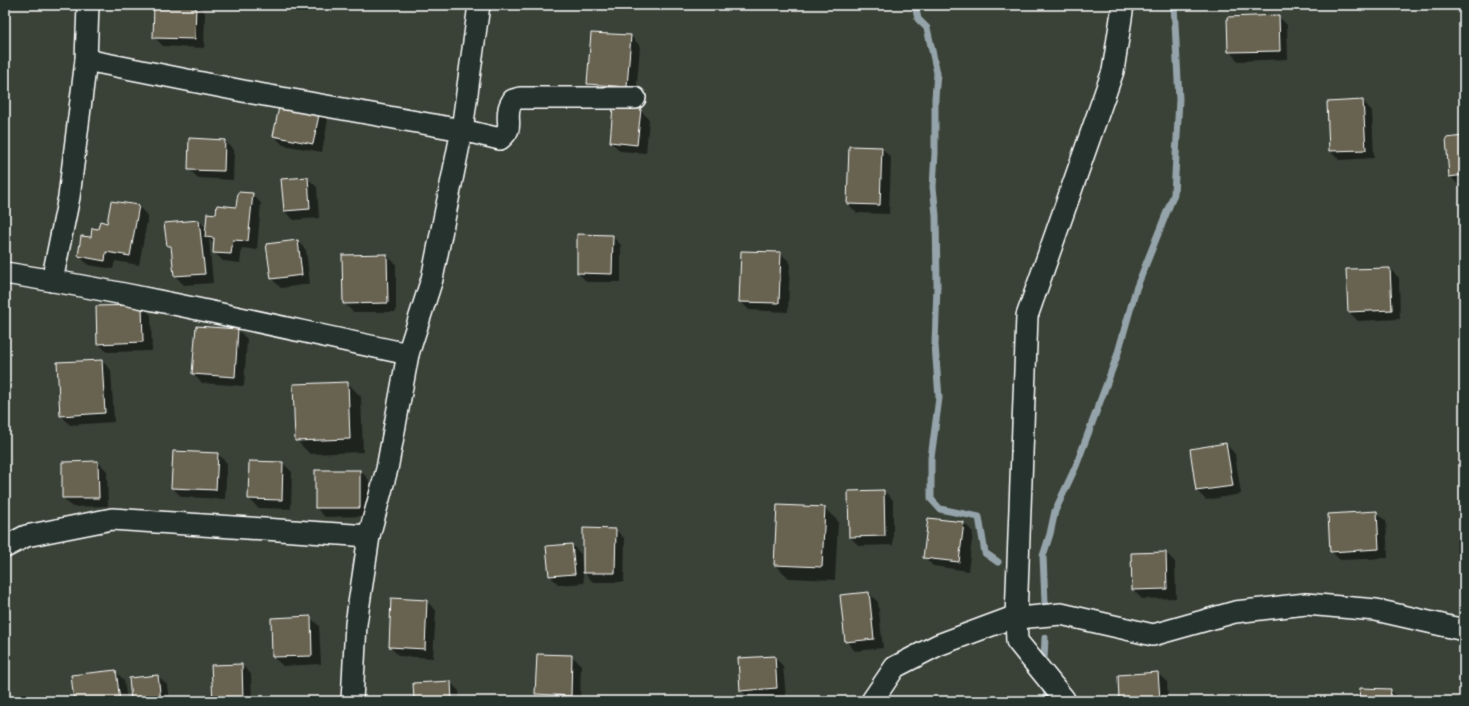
<svg xmlns="http://www.w3.org/2000/svg" width="1469" height="706" font-family="Itim,sans-serif">
  <style>
    .shadow { fill: #0007 }
    .lines { fill: none; stroke-linecap: round; stroke-linejoin: round }
    .stream { stroke: #95a4aa; stroke-width: 7 }
    .building { fill: #686451; stroke: #fff }
    .minor-casing { stroke: #fff; stroke-width: 24 }
    .minor { stroke: #26332d; stroke-width: 21 }
  </style>
  <rect width="100%" height="100%" fill="#3a4238"/>
  <filter id="ink" filterUnits="userSpaceOnUse"><feTurbulence type="fractalNoise" baseFrequency=".025" numOctaves="2"/><feDisplacementMap in="SourceGraphic" scale="8" xChannelSelector="R" yChannelSelector="G"/><feConvolveMatrix kernelMatrix="1 2 1 2 8 2 1 2 1" color-interpolation-filters="sRGB"/></filter>
  <g filter="url(#ink)">
    <g class="shadow">
      <path d="M155,5H198L205,13L204,48L163,46L154,37Z"/>
      <path d="M851,5H886V8H854Z"/>
      <path d="M1278,16L1287,25L1288,59L1238,61L1229,51Z"/>
      <path d="M631,36L640,46L636,96L597,93L588,83Z"/>
      <path d="M1363,101L1372,111L1374,158L1339,160L1330,151Z"/>
      <path d="M640,110L649,119L646,153L620,151L611,142Z"/>
      <path d="M319,111L328,120L322,152L283,145L274,136Z"/>
      <path d="M1464,137V185H1459L1450,176Z"/>
      <path d="M225,141L234,150L233,180L198,178L189,169Z"/>
      <path d="M882,148L891,158L889,214L857,213L848,204Z"/>
      <path d="M307,178L317,187L319,218L294,220L284,211L282,180Z"/>
      <path d="M252,194L261,203L257,250L242,248L240,263L223,261L214,252L215,245L209,239L213,283L184,285L175,276L173,251L168,246L199,221L207,229L217,215L237,208Z"/>
      <path d="M138,206L148,216L139,265L115,261L113,269L88,265L79,255L92,238L108,224Z"/>
      <path d="M612,236L621,245V282H587L578,273Z"/>
      <path d="M297,241L306,250L310,284L281,288L272,279Z"/>
      <path d="M780,253L790,262L788,312L749,310L740,301Z"/>
      <path d="M386,255L396,264V312H353L344,303Z"/>
      <path d="M1390,269L1399,278L1400,319L1358,321L1349,312Z"/>
      <path d="M142,306L151,315L152,351L107,352L98,343Z"/>
      <path d="M197,327L238,330L247,339L244,386L202,383L193,374Z"/>
      <path d="M102,361L111,370L114,422L70,425L61,415Z"/>
      <path d="M348,383L361,397L363,452L310,454L296,440Z"/>
      <path d="M1226,444L1235,454L1241,494L1206,500L1197,491Z"/>
      <path d="M218,454L227,463L225,499L182,497L172,488Z"/>
      <path d="M98,462L107,471L108,506L72,507L63,498V463Z"/>
      <path d="M283,463L292,472L291,509L258,508L249,499Z"/>
      <path d="M360,470L369,480V516L325,517L316,508Z"/>
      <path d="M5,486L8,489L7,534H5Z"/>
      <path d="M884,491L893,500V545L859,546L850,537Z"/>
      <path d="M824,508L838,521L835,580L789,578L775,565Z"/>
      <path d="M1376,512L1386,521L1388,558L1340,560L1331,551Z"/>
      <path d="M964,523L973,532L968,571L933,566L924,557Z"/>
      <path d="M616,530L625,539L624,582H593L583,572L584,583L559,585L550,576L572,545L581,554L582,566H584Z"/>
      <path d="M1166,553L1175,562L1176,598L1142,599L1133,590Z"/>
      <path d="M869,593L878,602L883,648L855,651L846,641Z"/>
      <path d="M392,599L426,601L436,610L433,658L399,656L390,647Z"/>
      <path d="M310,617L319,626L321,664L283,666L273,657Z"/>
      <path d="M538,655L572,656L581,665L580,701H543L536,694Z"/>
      <path d="M774,657L783,666L786,697L750,699L741,690Z"/>
      <path d="M242,665L251,674L252,701H214Z"/>
      <path d="M115,671L124,680L127,701H75Z"/>
      <path d="M1157,673L1167,682L1168,701H1120L1119,676Z"/>
      <path d="M158,676L167,685L169,701H132Z"/>
      <path d="M450,682L459,691L460,701H415Z"/>
      <path d="M1390,690L1400,699L1399,701H1360Z"/>
    </g>
    <g class="lines">
      <g class="stream">
        <path d="M915,5L918,19L927,28L937,73L935,98V153L933,187L936,215L937,285L935,345L939,398L931,458V499L940,509L979,517L985,553L998,562"/>
        <path d="M1045,602L1043,556L1050,534L1055,511L1076,466L1117,356L1136,289L1174,194L1179,99L1174,5"/>
        <path d="M1044,660L1045,638"/>
        <path d="M1046,685L1047,701"/>
      </g>
    </g>
    <g class="building">
      <path d="M154,5H196L195,39L153,38Z"/>
      <path d="M1279,15L1280,51L1228,52L1227,17Z"/>
      <path d="M591,33L631,35L627,87L587,84Z"/>
      <path d="M1363,100L1366,150L1329,151L1327,102Z"/>
      <path d="M280,102L320,110L313,144L273,136Z"/>
      <path d="M613,107L641,109L637,145L610,142Z"/>
      <path d="M1464,136V175L1449,177L1446,138Z"/>
      <path d="M189,138L225,140L224,171L188,170Z"/>
      <path d="M849,146L882,147L880,205L847,204Z"/>
      <path d="M308,177L310,209L284,211L281,179Z"/>
      <path d="M238,192L253,193L248,241L233,240L231,254L213,253L214,238L205,237L207,213L216,214L217,205L236,207Z"/>
      <path d="M111,201L139,205L130,256L106,252L105,261L78,256L81,236L91,237L92,228L98,229L100,221L107,223Z"/>
      <path d="M199,220L205,274L174,276L171,246H167L164,223Z"/>
      <path d="M577,234L613,235L612,274L577,273Z"/>
      <path d="M298,240L302,275L271,279L266,244Z"/>
      <path d="M741,251L781,252L779,303L739,302Z"/>
      <path d="M387,254L388,303L343,304L342,255Z"/>
      <path d="M1390,268L1392,310L1348,312L1346,269Z"/>
      <path d="M142,305L143,342L97,344L96,306Z"/>
      <path d="M196,326L238,329L235,377L192,374Z"/>
      <path d="M102,360L105,413L60,416L57,362Z"/>
      <path d="M348,382L350,439L295,441L293,384Z"/>
      <path d="M1226,443L1233,486L1196,491L1190,449Z"/>
      <path d="M173,451L218,453L216,490L171,488Z"/>
      <path d="M98,461L99,498H62V462Z"/>
      <path d="M249,461L283,462L282,500L248,499Z"/>
      <rect x="315" y="470" width="45" height="38"/>
      <path d="M884,490L885,536L849,537L848,491Z"/>
      <path d="M777,505L825,507L822,567L774,565Z"/>
      <path d="M1377,511L1379,549L1330,552L1328,514Z"/>
      <path d="M928,518L964,522L959,562L923,558Z"/>
      <path d="M583,528L616,529L615,573H583Z"/>
      <path d="M572,544L575,574L549,576L546,546Z"/>
      <path d="M1166,552L1167,589L1132,590L1131,553Z"/>
      <path d="M869,592L874,639L845,642L840,595Z"/>
      <path d="M391,598L427,600L425,649L389,647Z"/>
      <path d="M311,616L312,656L272,657L271,618Z"/>
      <path d="M537,654L572,655L571,696L535,694Z"/>
      <path d="M775,656L777,688L740,691L738,658Z"/>
      <path d="M242,664L243,701H213L211,665Z"/>
      <path d="M116,670L120,701H74L71,675Z"/>
      <path d="M1158,672L1160,699L1119,701L1118,675Z"/>
      <path d="M158,675L161,701H131L129,678Z"/>
      <path d="M451,681L452,701H414L413,683Z"/>
      <path d="M1360,688L1391,689L1390,701H1359Z"/>
    </g>
    <g class="lines">
      <g class="minor-casing">
        <g id="minor">
          <path d="M86,60L88,5"/>
          <path d="M5,273C140,294 274,326 408,354"/>
          <path d="M52,281L69,197L86,60L253,93L462,130L500,139C514,128 506,123 509,109C509,106 512,102 513,100L520,98H635"/>
          <path d="M5,547L26,536L112,519L369,536"/>
          <path d="M352,701L356,624L369,536L387,469L408,354L432,279L462,130L479,5"/>
          <path d="M872,701L895,667L938,645L1008,619L1061,614L1153,635L1235,612L1306,604L1376,610L1464,630"/>
          <path d="M1064,701V699L1017,641L1016,618L1027,316L1113,71L1123,5"/>
        </g>
      </g>
      <use href="#minor" class="minor"/>
    </g>
  </g>
  <rect width="1469" height="706" fill="none" stroke="#26332d" stroke-width="20"/>
  <rect x="10" y="10" width="1449" height="686" fill="none" stroke="#fff" stroke-width="1.5" filter="url(#ink)"/>
</svg>
